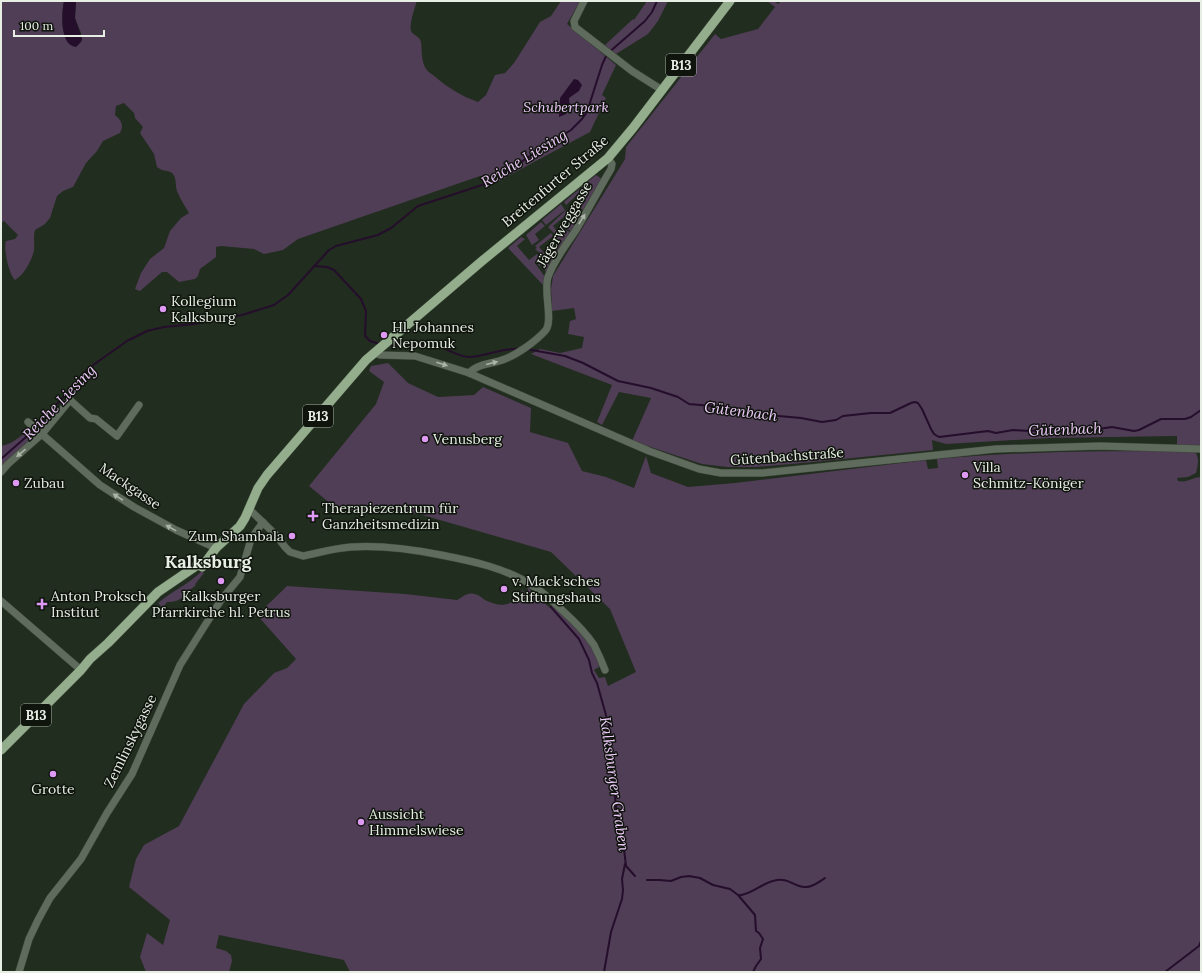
<svg xmlns="http://www.w3.org/2000/svg" width="1202" height="973" font-family="Lora,serif">
  <style>
    .green { fill: #503d56 }
    .water { fill: #250e2c }
    .lines { fill: none; stroke-linecap: round; stroke-linejoin: round }
    .stream { stroke: #250e2c; stroke-width: 2 }
    .minor-casing { stroke: #3d483a; stroke-width: 8 }
    .major-casing { stroke: #3d483a; stroke-width: 10 }
    .minor { stroke: #5f6b5c; stroke-width: 7 }
    .major { stroke: #93ad8d; stroke-width: 9 }
    .oneway { fill: #aab4a7 }
    .poi-dot { fill: #dd99f3; stroke: #0f140d; stroke-width: 1.5 }
    .labels { text-anchor: middle; dominant-baseline: central; stroke-width: 3; stroke-linejoin: round; paint-order: stroke }
    .shield { fill: #0f140d; stroke: #a6ada4; stroke-width: 1 }
    .shield-label { font-size: 13px; font-weight: bold; fill: #e7efe5 }
    .park-label { font-size: 14px; font-style: italic; fill: #ecc9f9; stroke: #0f140d }
    .street-label { font-size: 14px; fill: #e7efe5; stroke: #0f140d }
    .poi-label { font-size: 14px; fill: #e7efe5; stroke: #0f140d; text-anchor: start }
    .water-label { font-size: 15px; font-style: italic; fill: #edc9f9; stroke: #0f140d }
    .district-label { font-size: 18px; font-weight: bold; fill: #e7efe5; stroke: #0f140d }
  </style>
  <rect width="100%" height="100%" fill="#212d1e"/>
  <g class="green">
    <path d="M1,1H64C61,15 61,32 69,44L82,40L81,33L75,18L76,1H417C415,7 409,24 411,31C413,36 419,35 421,42C422,50 421,59 425,67C426,70 430,73 433,75C447,87 461,96 478,102L486,95L495,75L505,73L514,63L540,22L551,16L561,1H580L567,24L616,65L602,95L606,98L590,132L495,183L480,176L298,239L283,250L264,254L254,249L221,246L216,247V257L200,269L198,276L195,279L179,282L167,272H162L140,291L135,289L141,273L150,259L164,248L170,231L181,218L189,213C185,206 180,199 177,191C175,185 177,178 172,173C168,170 163,172 157,167L154,154L140,133L143,127L135,118L134,113L124,103L116,106L115,115C122,121 124,125 120,133L103,141L97,151L86,163L73,187L63,191L57,196L50,218L45,224L35,230C33,237 35,243 34,250C32,260 24,275 15,280C9,275 3,248 6,241L15,239L18,235L4,221L1,223Z"/>
    <path d="M647,1H668L658,21L648,34L616,54L605,45L633,19L634,20Z"/>
    <path d="M767,1H774L778,4L781,1H1201V445H1177V436L1049,438L946,444L932,440L933,450L813,462L755,467H727L702,464L632,441L651,398L619,392L602,425L597,422L612,385L531,354L540,349L560,353L582,348L584,337L568,334L570,321L576,319L574,308L552,311L551,289L553,276L625,159L626,147L715,34L721,39L758,29L775,7Z"/>
    <path d="M596,175L602,179L584,211L579,207L586,201L579,193L566,205L564,202Z"/>
    <path d="M561,204L565,210L546,225L542,220Z"/>
    <path d="M579,209L583,212L571,231L566,228L572,223L566,215L553,226L559,234L557,236L548,227L566,210L572,216Z"/>
    <path d="M541,222L545,226L535,234L539,240L532,245L526,235Z"/>
    <path d="M566,230L570,232L558,252L553,248L559,243L555,239Z"/>
    <path d="M551,233L553,236L539,247L545,254L543,256L535,249L537,248L535,246Z"/>
    <path d="M521,237L525,239L517,246L529,260L537,254L542,258L535,263L545,277L543,285L508,248Z"/>
    <path d="M553,251L557,253L547,272L545,271L546,265L544,262L539,266L538,264L543,261L542,260Z"/>
    <path d="M388,363L408,383L438,397L474,395L483,387L531,408L530,432L568,443L582,471L606,477L634,488L646,456L651,473L688,487L735,483L926,460L928,469L938,468L937,459C1023,451 1108,451 1194,451C1200,457 1198,465 1196,473L1188,477L1177,478L1178,481C1188,483 1192,477 1201,477V972H350L344,960L219,935L216,948L226,951L231,955L232,961L229,972H146L140,957L147,933L163,945L170,920L129,887L136,859L144,845L179,826L244,704L274,673L287,668L296,659L257,615L287,586L405,594L457,600C463,597 467,592 474,594C478,594 482,598 485,600C501,608 513,607 522,590L526,593L528,592L527,585L532,588L530,590L550,608L553,605L589,642L601,666L594,670L599,678L605,677L608,686L636,672L610,609L551,552L419,514L337,509L309,486L376,404L384,382L369,371L371,366Z"/>
    <path d="M30,428L36,434L1,468V446C13,444 21,436 30,428Z"/>
    <path d="M202,571L204,573L196,583L195,586C183,594 184,602 167,602L163,608L158,603C172,591 189,584 202,571Z"/>
  </g>
  <g class="water">
    <path d="M64,1H76L75,18L82,39L81,42L76,47C59,45 62,12 64,1Z"/>
    <path d="M574,79L578,80L582,85L579,91L569,98L570,109L566,114L559,117L560,98Z"/>
  </g>
  <g class="lines">
    <g class="stream">
      <path d="M314,266L327,267L334,270L361,299L366,311L365,336L370,341L380,344"/>
      <path d="M390,345C405,346 419,342 433,345C446,347 455,356 468,357C486,357 503,347 520,349"/>
      <path d="M526,349L565,356L583,363L618,381L651,388L678,397L689,404L712,406L735,412L801,418L822,422L836,420L843,416L871,413H890L911,403L915,402L918,403L922,409L931,429L934,434L939,437L988,431L996,433L1013,430L1031,431L1053,428L1084,431L1112,427L1134,431L1139,430L1161,419H1185L1191,417L1201,410"/>
      <path d="M37,427L86,371L96,363L127,341L147,331L164,327L195,324L242,315L274,305L288,295L329,250L336,246L378,235L391,228L418,206L488,183L571,130L582,119L587,112L602,65L607,54L645,21L652,12L657,1"/>
      <path d="M1,459L34,430"/>
      <path d="M551,607L579,639L589,660L592,673L597,683L609,726L608,750L612,767L617,818L624,849L626,866L635,876"/>
      <path d="M647,880H659L671,881L681,877L689,876L700,878L713,885L730,889L738,895L755,915L756,931L759,933L763,939L760,948L761,959L756,966L753,972"/>
      <path d="M739,895C747,897 763,883 773,881C790,876 793,888 806,887C813,887 819,882 825,878"/>
      <path d="M604,972L611,932L622,899L623,890L622,879L625,864"/>
      <path d="M1165,972L1199,946L1201,941"/>
    </g>
    <g class="minor-casing">
      <g id="minor">
        <path d="M584,1L574,21L575,27L632,71L662,90"/>
        <path d="M373,353L380,355L415,356L469,373L649,451L699,469L721,473H762L996,449L1100,446L1201,449"/>
        <path d="M469,373C478,363 493,364 505,359C518,354 536,341 545,331C554,322 543,291 548,277C554,260 566,245 576,230C588,210 599,189 611,169L612,164L608,158"/>
        <path d="M28,422L100,485L134,507L176,530L216,548"/>
        <path d="M1,472L8,464L42,434L70,400L90,418L96,419L117,436L139,405"/>
        <path d="M249,509L276,535L285,547L290,552L303,556C318,553 335,548 351,547C381,545 411,549 441,555C472,561 506,568 533,586C544,593 554,602 563,611C574,621 586,633 594,645C598,653 602,662 605,670"/>
        <path d="M1,601L81,670"/>
        <path d="M19,972L29,939L38,920L50,898L81,859L107,813L132,774L180,665L221,600L240,577L251,539L263,522"/>
      </g>
    </g>
    <g class="major-casing">
      <g id="major">
        <path d="M202,567L216,548L240,526L245,518L258,488L267,475L366,360L482,261L608,158L633,128L730,1"/>
        <path d="M1,750L81,670L90,659L108,643L158,592L196,566"/>
      </g>
    </g>
    <use href="#minor" class="minor"/>
    <use href="#major" class="major"/>
  </g>
  <defs><path id="oneway-solid" d="M-6-.8H1V-3.2L6.5 0L1 3.2V.8H-6Z"/></defs>
  <g class="oneway">
    <use href="#oneway-solid" transform="translate(582 219) rotate(-58)"/>
    <use href="#oneway-solid" transform="translate(492 363) rotate(-14)"/>
    <use href="#oneway-solid" transform="translate(442 364) rotate(18)"/>
    <use href="#oneway-solid" transform="translate(21 453) rotate(139)"/>
    <use href="#oneway-solid" transform="translate(118 497) rotate(-147)"/>
    <use href="#oneway-solid" transform="translate(171 528) rotate(-151)"/>
  </g>
  <g class="poi-dot">
    <circle cx="163" cy="309" r="4"/>
    <circle cx="384" cy="335" r="4"/>
    <circle cx="425" cy="439" r="4"/>
    <circle cx="965" cy="475" r="4"/>
    <circle cx="16" cy="483" r="4"/>
    <path d="M311 510h4v4h4v4h-4v4h-4v-4h-4v-4h4z"/>
    <circle cx="292" cy="536" r="4"/>
    <circle cx="221" cy="581" r="4"/>
    <circle cx="504" cy="589" r="4"/>
    <path d="M40 598h4v4h4v4h-4v4h-4v-4h-4v-4h4z"/>
    <circle cx="53" cy="774" r="4"/>
    <circle cx="361" cy="822" r="4"/>
  </g>
  <g class="labels">
    <g class="shield">
      <rect x="666" y="54" width="30" height="22" rx="3"/>
      <rect x="303" y="405" width="30" height="22" rx="3"/>
      <rect x="21" y="704" width="30" height="22" rx="3"/>
    </g>
    <g class="shield-label">
      <text x="681" y="65">B13</text>
      <text x="318" y="416">B13</text>
      <text x="36" y="715">B13</text>
    </g>
    <g class="park-label">
      <text x="566" y="107">Schubertpark</text>
    </g>
    <g class="street-label">
      <text transform="translate(555 181) rotate(-40)">Breitenfurter Straße</text>
      <text transform="translate(564 224) rotate(-60)">Jägerweggasse</text>
      <text transform="translate(787 456) rotate(-4)">Gütenbachstraße</text>
      <text transform="translate(130 486) rotate(34)">Mackgasse</text>
      <text transform="translate(130 741) rotate(-64)">Zemlinskygasse</text>
    </g>
    <g class="poi-label">
      <text x="171" y="301">Kollegium<tspan x="171" dy="16">Kalksburg</tspan></text>
      <text x="392" y="327">Hl. Johannes<tspan x="392" dy="16">Nepomuk</tspan></text>
      <text x="433" y="439">Venusberg</text>
      <text x="973" y="467">Villa<tspan x="973" dy="16">Schmitz-Königer</tspan></text>
      <text x="24" y="483">Zubau</text>
      <text x="322" y="508">Therapiezentrum für<tspan x="322" dy="16">Ganzheitsmedizin</tspan></text>
      <text x="284" y="536" text-anchor="end">Zum Shambala</text>
      <text x="512" y="581">v. Mack'sches<tspan x="512" dy="16">Stiftungshaus</tspan></text>
      <text x="51" y="596">Anton Proksch<tspan x="51" dy="16">Institut</tspan></text>
      <text x="221" y="596" text-anchor="middle">Kalksburger<tspan x="221" dy="16">Pfarrkirche hl. Petrus</tspan></text>
      <text x="53" y="789" text-anchor="middle">Grotte</text>
      <text x="369" y="814">Aussicht<tspan x="369" dy="16">Himmelswiese</tspan></text>
    </g>
    <g class="water-label">
      <text transform="translate(524 158) rotate(-31)">Reiche Liesing</text>
      <text transform="translate(59 402) rotate(-46)">Reiche Liesing</text>
      <text transform="translate(741 411) rotate(7)">Gütenbach</text>
      <text transform="translate(1065 429) rotate(-2)">Gütenbach</text>
      <text transform="translate(615 784) rotate(82)">Kalksburger Graben</text>
    </g>
    <g class="district-label">
      <text x="208" y="561">Kalksburg</text>
    </g>
  </g>
  <rect width="1202" height="973" fill="none" stroke="#e7efe5" stroke-width="4"/>
  <path d="M14 30v6h90v-6" fill="none" stroke="#e7efe5" stroke-width="2"/>
  <text x="20" y="30" font-size="12" fill="#e7efe5" stroke="#0f140d" stroke-width="3" paint-order="stroke">100 m</text>
</svg>
